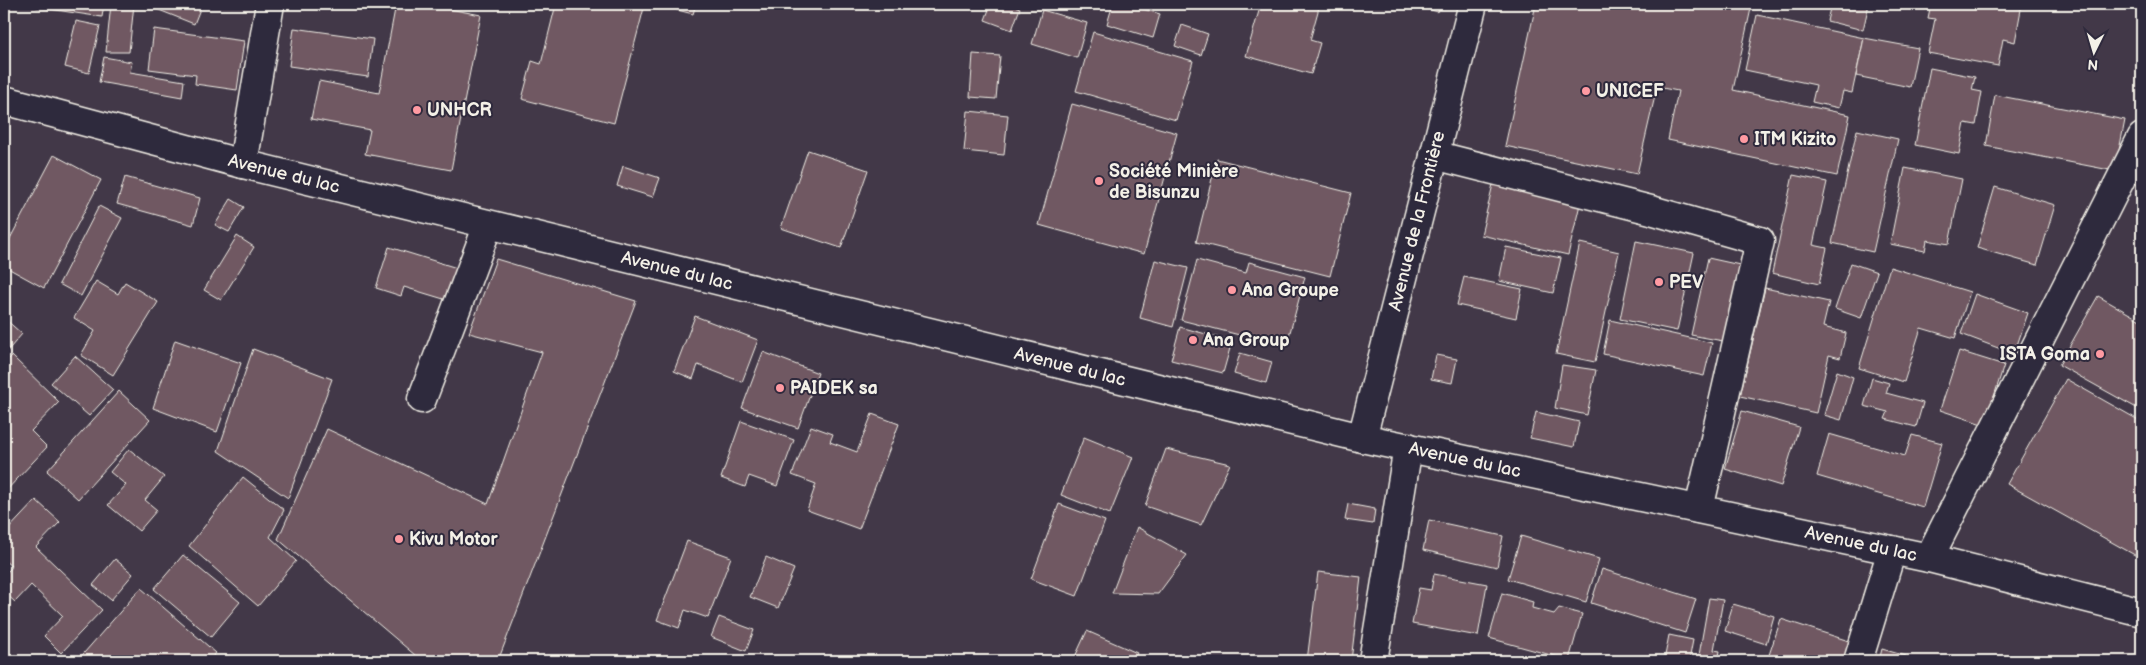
<svg xmlns="http://www.w3.org/2000/svg" width="2146" height="665" font-family="'Balsamiq Sans',sans-serif">
  <style>
    .building { fill: #6f5862; stroke: #f4f1e8 }
    .lines { fill: none; stroke-linecap: round; stroke-linejoin: round }
    .minor-casing { stroke: #f4f1e8; stroke-width: 31 }
    .major-casing { stroke: #f4f1e8; stroke-width: 31 }
    .minor { stroke: #2f2a3d; stroke-width: 28 }
    .major { stroke: #2f2a3d; stroke-width: 28 }
    .poi-dot { fill: #ff9aa2; stroke: #2f2a3d; stroke-width: 2 }
    .labels { text-anchor: middle; dominant-baseline: central; stroke-width: 4; stroke-linejoin: round; paint-order: stroke }
    .poi-label { font-size: 18px; font-weight: bold; fill: #f4f1e8; stroke: #2f2a3d; text-anchor: start }
    .street-label { font-size: 18px; fill: #f4f1e8; stroke: #2f2a3d }
  </style>
  <rect width="100%" height="100%" fill="#423848"/>
  <filter id="ink" filterUnits="userSpaceOnUse"><feTurbulence type="fractalNoise" baseFrequency=".02" numOctaves="2"/><feDisplacementMap in="SourceGraphic" scale="10" xChannelSelector="R" yChannelSelector="G"/><feConvolveMatrix kernelMatrix="1 2 1 2 8 2 1 2 1" color-interpolation-filters="sRGB"/></filter>
  <g filter="url(#ink)">
    <g class="building">
      <path d="M36,4H104L102,17L36,7Z"/>
      <path d="M111,4H134L129,52H106Z"/>
      <path d="M144,4H202L194,24Z"/>
      <path d="M396,4H423L481,15L451,170L365,154L370,130L311,119L319,81L379,93Z"/>
      <path d="M556,4H645L614,123L522,99L532,61L541,64Z"/>
      <path d="M654,4H696L693,14Z"/>
      <path d="M991,4H1008L1020,8L1012,30L985,20Z"/>
      <path d="M1113,4H1126L1160,14L1153,38L1107,24Z"/>
      <path d="M1261,4H1320L1310,40L1320,43L1311,74L1246,56Z"/>
      <path d="M1409,4H1440L1438,12Z"/>
      <path d="M1536,4H1752L1733,90L1850,115L1837,176L1668,140L1678,91L1657,87L1637,174L1505,146Z"/>
      <path d="M1831,4H1869L1863,30L1827,21Z"/>
      <path d="M1931,4H2022L2015,42L2003,39L1998,66L1928,53L1935,19L1928,18Z"/>
      <path d="M1042,10L1087,23L1077,58L1032,44Z"/>
      <path d="M1757,15L1864,38L1852,93L1843,91L1839,108L1812,102L1816,85L1745,70Z"/>
      <path d="M76,21L100,26L89,73L65,67Z"/>
      <path d="M1182,25L1208,34L1201,55L1175,46Z"/>
      <path d="M294,28L373,39L368,77L289,66Z"/>
      <path d="M154,29L244,41L237,90L195,84L196,75L149,69Z"/>
      <path d="M1093,32L1193,61L1176,120L1076,91Z"/>
      <path d="M1864,38L1918,48L1910,87L1856,76Z"/>
      <path d="M973,54L1000,56L996,99L970,97Z"/>
      <path d="M104,57L132,62L130,72L184,81L182,97L99,82Z"/>
      <path d="M1930,68L1975,77L1972,90L1982,92L1976,125L1965,123L1959,154L1915,145Z"/>
      <path d="M1995,95L2125,120L2115,171L1986,146Z"/>
      <path d="M1072,104L1177,133L1144,254L1039,225Z"/>
      <path d="M968,111L1008,115L1004,155L964,151Z"/>
      <path d="M1857,130L1898,139L1873,252L1832,243Z"/>
      <path d="M808,150L868,170L841,248L781,228Z"/>
      <path d="M54,155L101,180L44,288L4,266V250Z"/>
      <path d="M1217,159L1351,193L1330,276L1196,242Z"/>
      <path d="M623,166L660,178L653,197L617,186Z"/>
      <path d="M1905,168L1962,179L1949,244L1927,240L1925,251L1890,244Z"/>
      <path d="M1793,175L1827,182L1813,245L1827,248L1819,284L1772,273Z"/>
      <path d="M125,177L200,198L193,225L117,204Z"/>
      <path d="M1494,180L1581,200L1568,255L1481,235Z"/>
      <path d="M1995,187L2055,205L2037,265L1977,248Z"/>
      <path d="M231,199L244,207L229,232L215,225Z"/>
      <path d="M99,206L122,218L81,296L59,284Z"/>
      <path d="M237,236L254,247L221,300L204,290Z"/>
      <path d="M1636,241L1694,253L1677,331L1620,319Z"/>
      <path d="M1580,243L1619,252L1595,362L1556,354Z"/>
      <path d="M389,247L457,268L447,300L404,287L401,296L376,288Z"/>
      <path d="M1506,247L1561,258L1553,293L1499,281Z"/>
      <path d="M1708,258L1740,265L1723,341L1691,335Z"/>
      <path d="M496,259L636,301L498,661H422L278,539L327,429L488,504L542,352L469,333Z"/>
      <path d="M1155,260L1188,268L1173,327L1140,318Z"/>
      <path d="M1197,260L1246,273L1249,262L1305,277L1286,347L1181,320Z"/>
      <path d="M1851,263L1877,272L1861,318L1835,309Z"/>
      <path d="M1890,267L1970,292L1955,338L1921,328L1904,382L1859,368Z"/>
      <path d="M1464,277L1522,289L1516,318L1457,305Z"/>
      <path d="M96,281L118,294L125,282L158,302L113,375L81,355L95,331L74,318Z"/>
      <path d="M1765,288L1829,302L1823,327L1846,333L1840,358L1829,355L1816,413L1740,396Z"/>
      <path d="M1975,294L2028,313L2014,354L1961,334Z"/>
      <path d="M2098,296L2142,321V411L2059,365Z"/>
      <path d="M695,316L758,340L742,382L698,365L693,379L674,371Z"/>
      <path d="M4,318L22,334L4,355Z"/>
      <path d="M1610,320L1712,343L1704,376L1603,354Z"/>
      <path d="M1180,327L1232,341L1223,373L1171,360Z"/>
      <path d="M175,340L241,363L217,432L153,408Z"/>
      <path d="M253,349L332,379L288,498L218,451Z"/>
      <path d="M1959,351L2004,365L1985,425L1940,410Z"/>
      <path d="M763,352L818,373L798,428L742,408Z"/>
      <path d="M1240,353L1272,362L1266,383L1234,374Z"/>
      <path d="M1436,355L1457,359L1452,383L1431,379Z"/>
      <path d="M12,356L59,402L31,431L47,447L4,493V364Z"/>
      <path d="M75,356L113,390L89,416L51,383Z"/>
      <path d="M1562,365L1596,370L1587,415L1555,408Z"/>
      <path d="M1837,371L1853,377L1841,420L1824,415Z"/>
      <path d="M1872,378L1889,383L1886,393L1923,403L1916,427L1885,419L1888,412L1864,406Z"/>
      <path d="M2066,379L2142,422V559L2007,484Z"/>
      <path d="M119,391L150,420L78,499L47,471Z"/>
      <path d="M1742,411L1799,427L1781,486L1725,469Z"/>
      <path d="M1536,412L1579,422L1574,447L1530,438Z"/>
      <path d="M872,414L899,424L859,529L807,510L816,484L792,475L811,426L833,434L830,442L857,452Z"/>
      <path d="M741,421L794,440L777,486L749,476L745,487L721,478Z"/>
      <path d="M1829,434L1905,456L1912,435L1942,443L1923,507L1817,476Z"/>
      <path d="M1084,437L1133,457L1110,514L1061,495Z"/>
      <path d="M129,449L164,477L145,500L157,510L139,531L108,505L126,485L110,472Z"/>
      <path d="M1166,449L1230,464L1201,525L1145,506Z"/>
      <path d="M243,477L284,510L270,537L296,561L258,606L189,546Z"/>
      <path d="M36,500L60,522L36,547L102,610L61,653L44,636L63,616L31,585L15,602L4,592V575L12,567L4,560V534Z"/>
      <path d="M1059,504L1105,521L1077,596L1031,579Z"/>
      <path d="M1348,504L1375,509L1373,524L1345,520Z"/>
      <path d="M1429,520L1503,536L1497,567L1423,550Z"/>
      <path d="M1137,527L1187,555L1158,594L1112,593Z"/>
      <path d="M1521,536L1599,559L1586,602L1508,579Z"/>
      <path d="M687,541L731,557L708,618L685,610L679,628L657,620Z"/>
      <path d="M183,555L240,602L211,637L154,589Z"/>
      <path d="M766,557L794,569L778,608L750,597Z"/>
      <path d="M115,559L133,574L111,600L93,585Z"/>
      <path d="M1602,569L1696,599L1685,633L1591,603Z"/>
      <path d="M1318,572L1361,577L1351,661H1307Z"/>
      <path d="M1434,574L1487,584L1478,636L1412,624L1419,588L1431,590Z"/>
      <path d="M141,588L216,653L209,661H77Z"/>
      <path d="M1502,593L1533,602L1532,608L1554,614L1559,608L1582,614L1569,660L1489,638Z"/>
      <path d="M1709,598L1723,600L1714,650L1720,651L1718,661H1698Z"/>
      <path d="M1733,604L1774,616L1766,644L1725,631Z"/>
      <path d="M719,617L754,630L746,651L711,637Z"/>
      <path d="M1781,619L1855,643L1849,661H1767Z"/>
      <path d="M1087,631L1137,653L1133,661H1073Z"/>
      <path d="M1669,635L1693,640L1689,661H1664Z"/>
      <path d="M1882,649L1906,656L1904,661H1879Z"/>
      <path d="M1398,657L1432,661H1397Z"/>
    </g>
    <g class="lines">
      <g class="minor-casing">
        <g id="minor">
          <path d="M1434,155L1651,210L1760,241L1699,509"/>
          <path d="M243,164L270,4"/>
          <path d="M422,399L488,225"/>
          <path d="M1362,438L1473,4"/>
          <path d="M1929,558L2142,137"/>
          <path d="M1373,661L1408,447"/>
          <path d="M1858,661L1892,550"/>
        </g>
      </g>
      <g class="major-casing">
        <path id="major" d="M4,100L243,164L1362,438L1929,558L2142,612"/>
      </g>
      <use href="#minor" class="minor"/>
      <use href="#major" class="major"/>
    </g>
  </g>
  <g class="poi-dot">
    <circle cx="1586" cy="91" r="5"/>
    <circle cx="417" cy="110" r="5"/>
    <circle cx="1744" cy="139" r="5"/>
    <circle cx="1099" cy="181" r="5"/>
    <circle cx="1659" cy="282" r="5"/>
    <circle cx="1232" cy="290" r="5"/>
    <circle cx="1193" cy="340" r="5"/>
    <circle cx="2100" cy="354" r="5"/>
    <circle cx="780" cy="388" r="5"/>
    <circle cx="399" cy="539" r="5"/>
  </g>
  <g class="labels">
    <g class="poi-label">
      <text x="1596" y="91">UNICEF</text>
      <text x="427" y="110">UNHCR</text>
      <text x="1754" y="139">ITM Kizito</text>
      <text x="1109" y="171">Société Minière<tspan x="1109" dy="21">de Bisunzu</tspan></text>
      <text x="1669" y="282">PEV</text>
      <text x="1242" y="290">Ana Groupe</text>
      <text x="1203" y="340">Ana Group</text>
      <text x="2090" y="354" text-anchor="end">ISTA Goma</text>
      <text x="790" y="388">PAIDEK sa</text>
      <text x="409" y="539">Kivu Motor</text>
    </g>
    <g class="street-label">
      <text transform="translate(284 174) rotate(14)">Avenue du lac</text>
      <text transform="translate(1417 221) rotate(-76)">Avenue de la Frontière</text>
      <text transform="translate(677 271) rotate(14)">Avenue du lac</text>
      <text transform="translate(1070 367) rotate(14)">Avenue du lac</text>
      <text transform="translate(1465 460) rotate(12)">Avenue du lac</text>
      <text transform="translate(1861 544) rotate(12)">Avenue du lac</text>
    </g>
  </g>
  <rect width="2146" height="665" fill="none" stroke="#2f2a3d" stroke-width="20"/>
  <rect x="10" y="10" width="2126" height="645" fill="none" stroke="#f4f1e8" stroke-width="2" filter="url(#ink)"/>
  <g transform="translate(2094 52) rotate(185)" stroke="#2f2a3d" stroke-width="4" paint-order="stroke">
  <path d="M0-4L9 19L0 12L-9 19Z" fill="#f4f1e8"/>
  <text y="-8" font-size="14" font-weight="bold" text-anchor="middle" fill="#f4f1e8">N</text>
  </g>
</svg>
